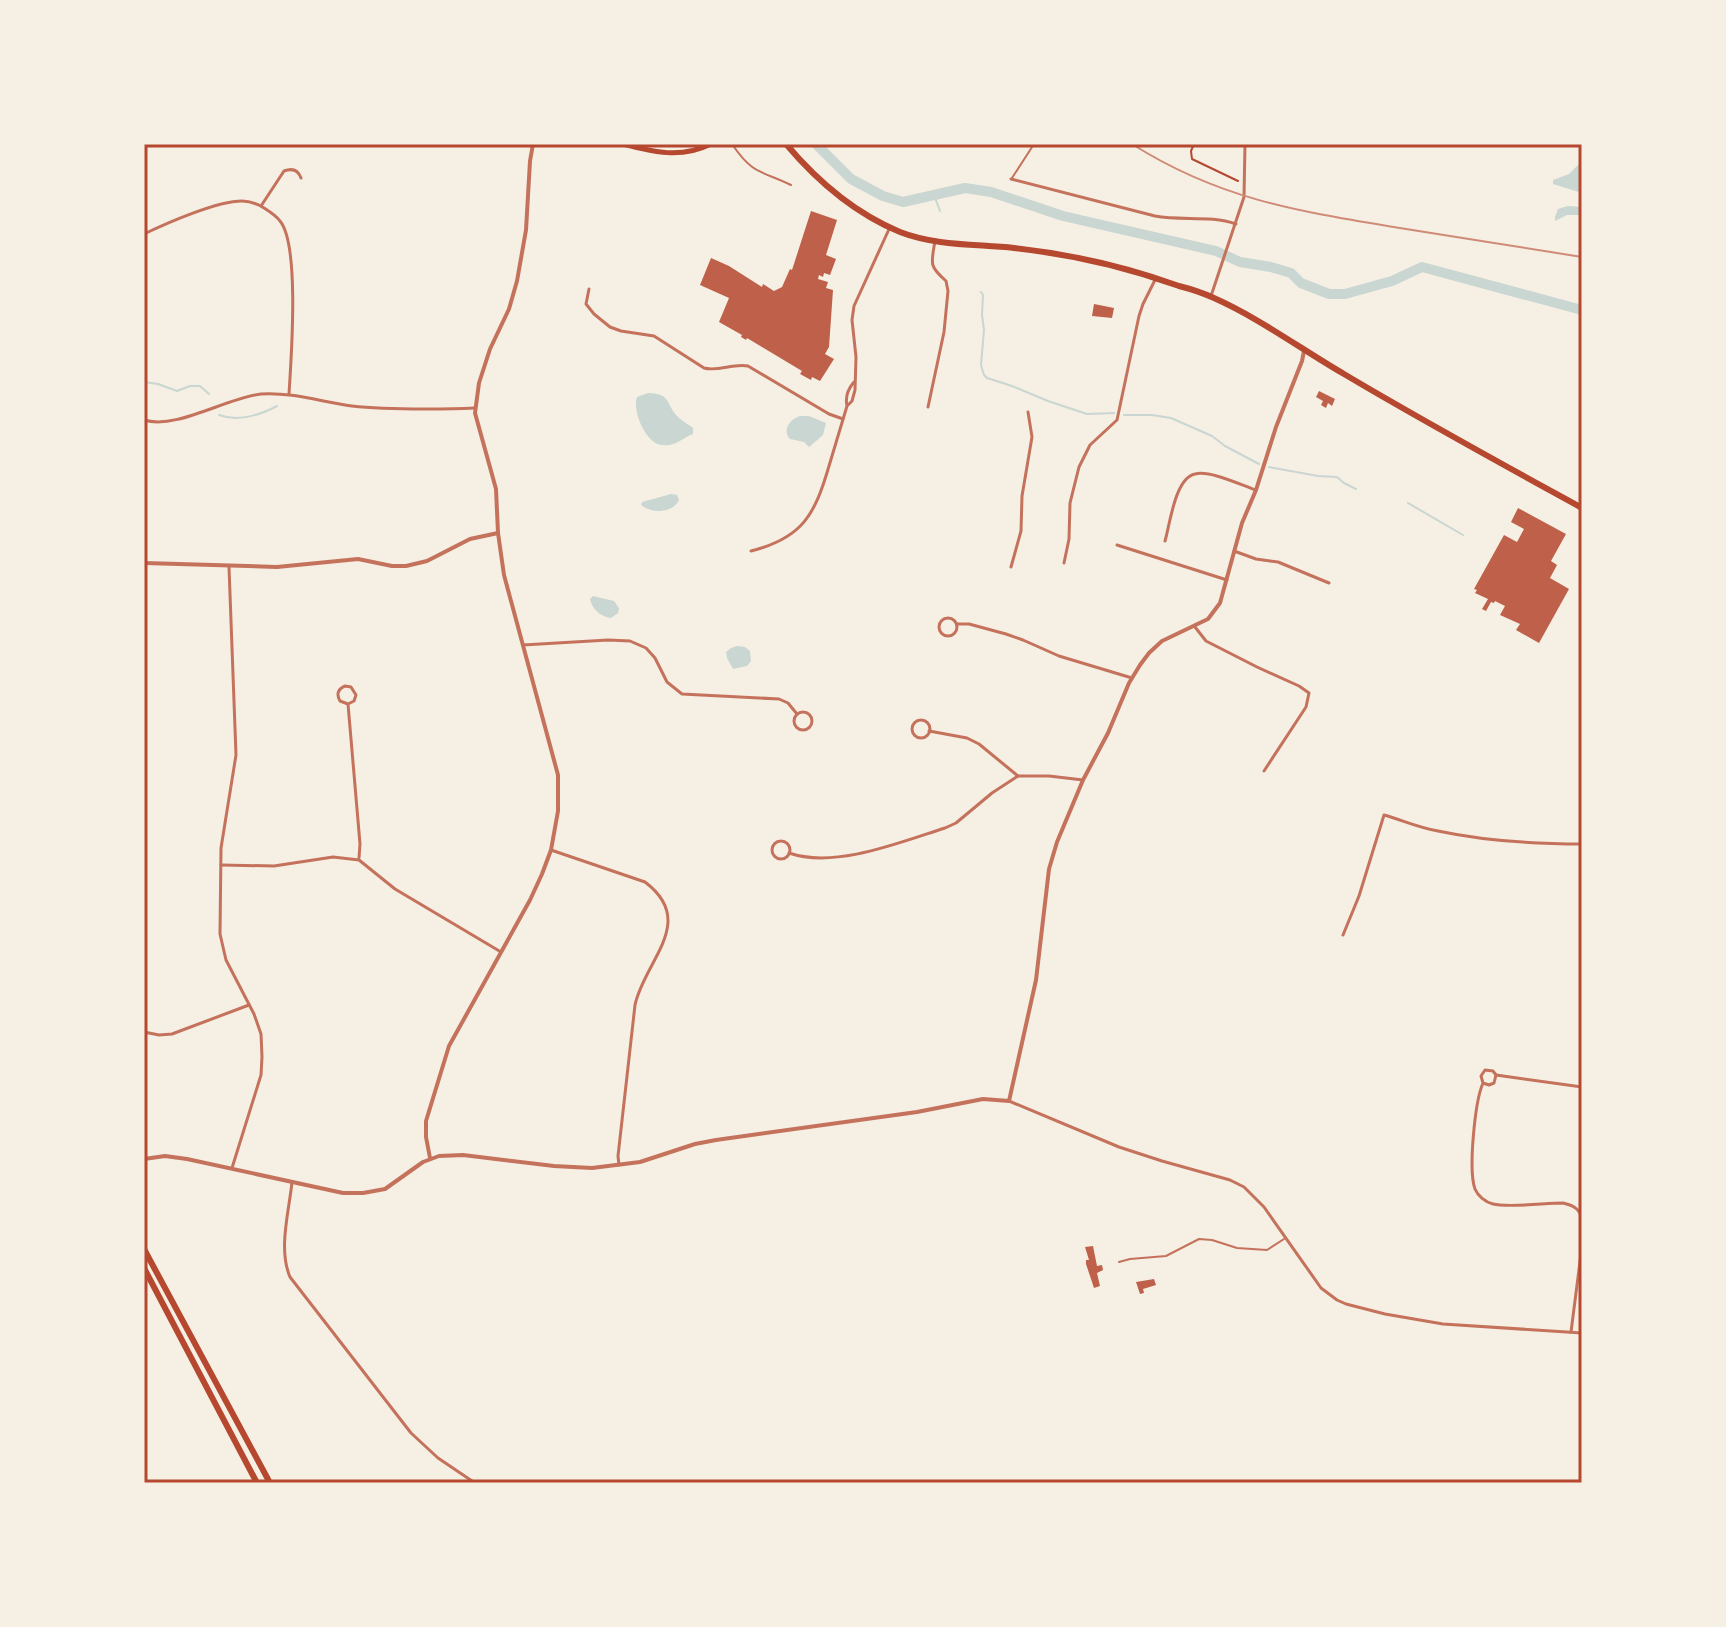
<svg xmlns="http://www.w3.org/2000/svg" width="1726" height="1627" font-family="Spectral,serif">
  <style>
    .water { fill: #c9d6d2 }
    .lines { fill: none; stroke-linecap: round; stroke-linejoin: round }
    .stream { stroke: #c9d6d2; stroke-width: 2 }
    .river { stroke: #c9d6d2; stroke-width: 10 }
    .building { fill: #bf614a }
    .path { stroke: #b5482f; stroke-width: 2 }
    .service { stroke: #c5725c; stroke-width: 2 }
    .minor { stroke: #c5725c; stroke-width: 3 }
    .tertiary { stroke: #c5725c; stroke-width: 4 }
    .secondary { stroke: #b5482f; stroke-width: 5 }
    .trunk { stroke: #b5482f; stroke-width: 6 }
    .motorway { stroke: #b5482f; stroke-width: 6 }
    .rail { stroke: #cf8b77; stroke-width: 2 }
    .neatline { fill: none; stroke: #b5482f; stroke-width: 3 }
  </style>
  <rect width="100%" height="100%" fill="#f6efe4"/>
  <g class="water">
    <path d="M1582,161V193L1553,184V180L1569,174Z"/>
    <path d="M1568,206L1582,207V215H1567L1555,221V217L1558,209Z"/>
    <path d="M648,393C671,394 665,402 677,416C682,421 688,424 693,428V434C682,438 675,447 662,445C646,444 632,411 637,397Z"/>
    <path d="M800,416H809L826,423L823,435L809,447L804,442L790,439C782,430 790,419 800,416Z"/>
    <path d="M671,494L677,495L679,500C673,513 652,514 641,505L642,502Z"/>
    <path d="M593,596L614,601L619,608L618,613L611,618C601,617 592,609 590,599Z"/>
    <path d="M737,646L745,647L750,651L751,661L747,666L733,669L727,658L726,652L731,648Z"/>
  </g>
  <g class="lines">
    <g class="stream">
      <path d="M934,195L940,211"/>
      <path d="M981,292L983,295L982,315L984,330L981,365L984,375L987,378L1012,386L1048,401L1087,414L1114,413"/>
      <path d="M144,382L158,384L177,391L190,386H200L209,394"/>
      <path d="M219,415C238,422 260,415 277,406"/>
      <path d="M1124,415H1152L1171,418L1212,436L1225,446L1259,464"/>
      <path d="M1269,467L1318,476L1337,477L1344,483L1356,489"/>
      <path d="M1408,503L1463,535"/>
    </g>
    <path class="river" d="M816,144L851,179L883,196L903,202L965,188L991,192L1063,216L1216,251L1240,262L1271,267L1291,273L1301,283L1329,294H1345L1392,281L1422,267L1582,310"/>
  </g>
  <g class="building">
    <path d="M811,211L837,220L826,255L836,259L830,275L824,273L823,277L819,275L818,279L828,282L826,288L833,290L829,347L825,354L834,359L820,381L812,377L811,380L800,374L802,371L747,338L746,340L741,337L742,335L719,322L729,298L700,285L711,258L729,266L762,287L763,284L774,291L782,287L790,269L792,270Z"/>
    <path d="M1094,304L1114,308L1112,318L1092,316Z"/>
    <path d="M1319,391L1335,399L1332,406L1328,403L1326,408L1321,405L1323,401L1316,397Z"/>
    <path d="M1518,508L1566,534L1551,561L1557,565L1550,578L1569,589L1539,643L1516,630L1520,624L1500,615L1505,606L1495,601L1494,603L1491,602L1486,611L1482,609L1488,599L1475,593L1477,590L1474,589L1504,535L1517,542L1524,529L1511,522Z"/>
    <path d="M1093,1246L1097,1266L1102,1265L1103,1270L1097,1273L1100,1286L1094,1288L1086,1264V1260H1089L1085,1247Z"/>
    <path d="M1154,1279L1156,1285L1143,1289L1144,1293L1140,1294L1136,1282Z"/>
  </g>
  <g class="lines">
    <path class="path" d="M1194,144L1191,151L1192,159L1238,181"/>
    <g class="service">
      <path d="M732,144C753,175 760,170 791,185"/>
      <path d="M1012,178L1034,144"/>
      <path d="M1119,1262L1130,1259L1166,1256L1199,1239L1212,1240L1237,1248L1267,1250L1284,1239"/>
    </g>
    <g class="minor">
      <path d="M1011,179L1155,216C1182,221 1210,215 1236,224"/>
      <path d="M261,206C267,210 276,215 280,221C300,245 291,360 289,394"/>
      <path d="M144,234C167,223 217,201 242,201C249,201 255,203 261,206L284,171C292,168 298,170 301,178"/>
      <path d="M589,289L586,304L594,314L610,327L621,331L654,336L704,368C718,372 733,363 748,366L829,414L843,419"/>
      <path d="M1211,296L1244,197L1245,144"/>
      <path d="M848,405L852,401L855,390L856,357L852,320L854,306L890,227"/>
      <path d="M928,407L944,332L948,291L946,281C929,266 931,264 935,241"/>
      <path d="M144,420C176,430 226,398 261,394C292,392 322,402 352,406C377,409 400,409 425,409C442,409 457,409 474,408"/>
      <path d="M1165,541C1170,524 1175,478 1195,474C1210,470 1241,485 1256,490"/>
      <path d="M1117,545L1227,580"/>
      <path d="M751,551C803,538 815,514 829,466C835,446 841,426 847,406C845,397 848,389 854,382"/>
      <path d="M1234,551L1256,559L1278,562L1329,583"/>
      <path d="M1064,563L1069,539L1070,503L1079,467L1090,445L1117,420L1139,316L1143,304L1156,278"/>
      <path d="M229,567L236,755L221,848L220,934L226,960L254,1014L261,1034L262,1057L261,1075L232,1168"/>
      <path d="M1011,567L1021,531L1022,496L1032,437L1028,412"/>
      <circle cx="948" cy="627" r="9"/>
      <path d="M957,624H969L1006,634L1023,640L1059,656L1132,678"/>
      <path d="M1195,627L1206,641L1257,667L1299,686L1309,693L1306,707L1264,771"/>
      <path d="M523,645L608,640L630,641L646,648L655,658L667,682L682,694L779,699L788,703L797,714"/>
      <path d="M348,704L340,701C336,694 338,689 345,686L351,687L356,695L354,701L348,704L360,844L359,858"/>
      <circle cx="803" cy="721" r="9"/>
      <circle cx="921" cy="729" r="9"/>
      <path d="M929,731L967,738L979,744L1018,776"/>
      <circle cx="781" cy="850" r="9"/>
      <path d="M551,850L645,882C698,922 644,961 635,1005L618,1156L619,1165"/>
      <path d="M789,853C835,869 901,842 945,828L956,823L992,793L1018,776H1049L1083,780"/>
      <path d="M221,865L274,866L333,857L359,860L395,889L501,952"/>
      <path d="M1343,935L1359,896L1384,815C1402,820 1419,828 1438,831C1485,841 1534,844 1582,844"/>
      <path d="M144,1032L159,1035L172,1034L249,1005"/>
      <path d="M1496,1075L1582,1087"/>
      <path d="M1483,1083L1489,1085L1494,1083L1496,1075L1493,1071L1485,1070L1481,1076L1483,1083C1475,1101 1468,1170 1475,1189C1478,1196 1485,1202 1493,1204C1508,1208 1546,1203 1563,1203C1572,1205 1579,1208 1582,1218"/>
      <path d="M1009,1101L1119,1147L1162,1161L1230,1180L1244,1187L1264,1207L1321,1288L1337,1300L1346,1304L1385,1314L1443,1324L1582,1333"/>
      <path d="M292,1182C289,1212 278,1249 290,1277L411,1433L438,1458L475,1483"/>
      <path d="M1571,1332L1582,1246"/>
    </g>
    <g class="tertiary">
      <path d="M144,563L277,567L358,559L392,566H406L427,561L470,539L498,533"/>
      <path d="M430,1158L426,1137V1121L449,1046L530,900L542,874L551,850L558,811V775L504,575L498,533L496,489L475,413L479,383L490,349L509,309L517,281L526,230L530,161L533,144"/>
      <path d="M144,1159L165,1156L187,1159L343,1193H363L385,1189L423,1162L439,1156L463,1155L554,1166L592,1168L640,1162L695,1144L716,1140L917,1112L983,1099L1009,1101L1036,980L1049,869L1057,842L1083,780L1108,733L1129,683L1140,665L1149,653L1162,641L1208,619L1220,603L1242,523L1256,490L1276,427L1302,361L1304,351"/>
    </g>
    <path class="secondary" d="M623,144C653,152 681,159 711,144"/>
    <path class="trunk" d="M786,144C818,182 854,213 900,232C936,246 976,244 1014,248C1070,254 1126,267 1179,286C1191,289 1203,293 1214,298C1259,318 1301,349 1344,374C1423,421 1502,464 1582,508"/>
    <g class="motorway">
      <path d="M144,1249L270,1483"/>
      <path d="M144,1268L257,1483"/>
    </g>
    <path class="rail" d="M1132,144C1222,201 1303,212 1406,229C1465,238 1523,248 1582,257"/>
  </g>
  <rect width="1726" height="1627" fill="none" stroke="#f6efe4" stroke-width="292"/>
  <rect x="146" y="146" width="1434" height="1335" class="neatline"/>
</svg>
